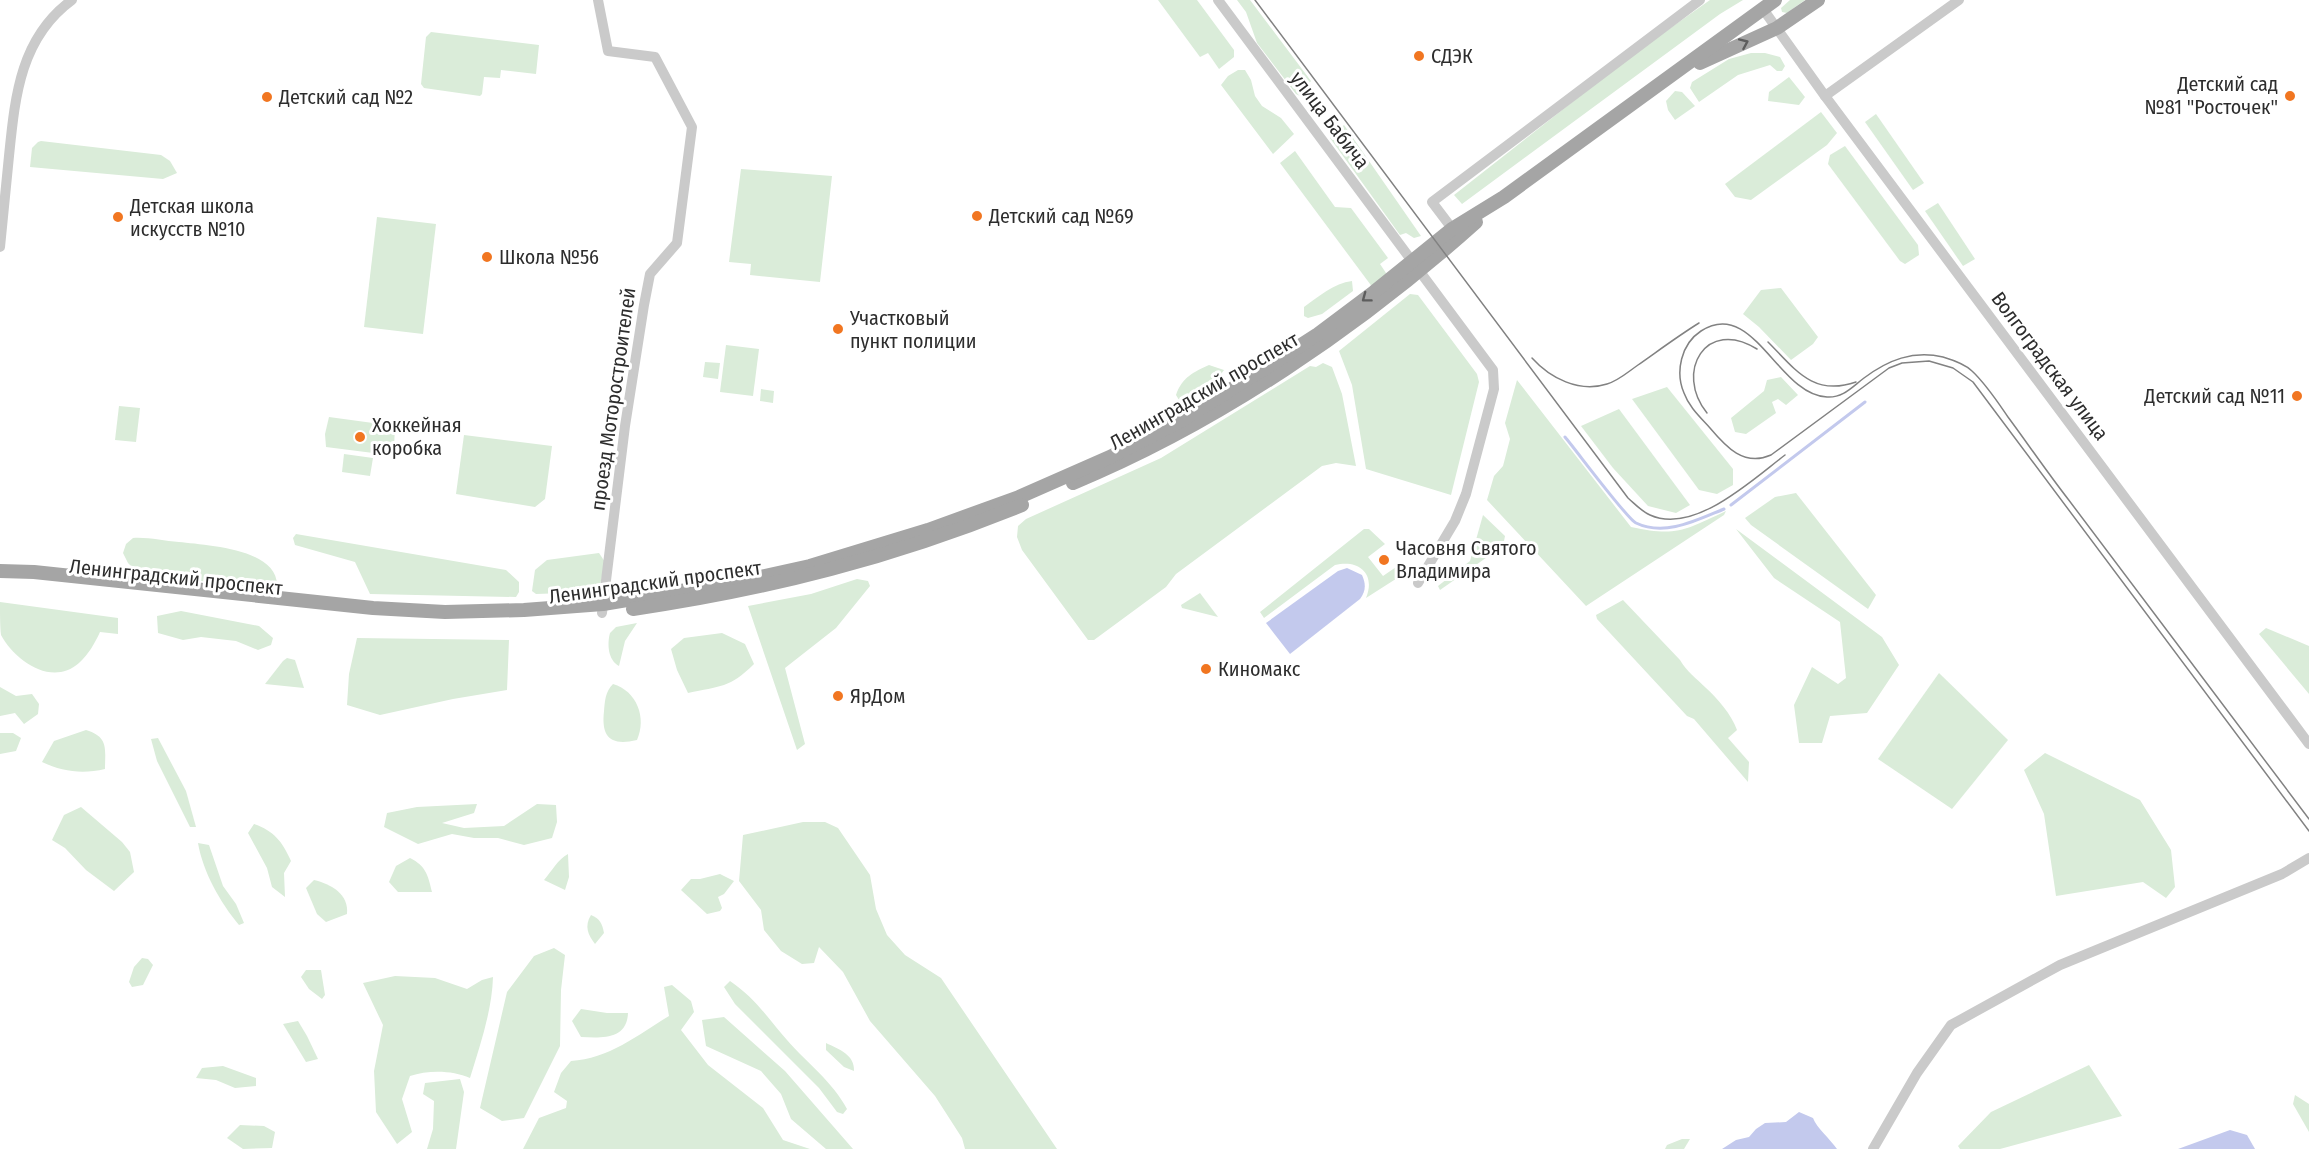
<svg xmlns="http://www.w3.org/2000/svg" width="2309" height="1149" font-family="'Fira Sans Condensed',sans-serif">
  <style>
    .green { fill: #daecd9 }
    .water { fill: #c3c9ed }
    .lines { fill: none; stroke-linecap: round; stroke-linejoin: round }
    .stream { stroke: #c3c9ed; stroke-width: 3 }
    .minor { stroke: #cacaca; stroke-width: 10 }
    .major { stroke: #a5a5a5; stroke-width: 14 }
    .tram { stroke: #828282; stroke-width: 1.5 }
    .oneway { stroke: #5d5d5d }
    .poi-dot { fill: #f17621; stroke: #fff; stroke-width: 2 }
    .labels { text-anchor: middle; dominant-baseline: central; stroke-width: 6; stroke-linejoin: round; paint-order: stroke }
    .poi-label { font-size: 20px; fill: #2d2d2d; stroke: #fff; text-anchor: start }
    .street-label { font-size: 20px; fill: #2d2d2d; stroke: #fff }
  </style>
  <rect width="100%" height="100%" fill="#fff"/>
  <g class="green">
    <path d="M1158,0H1197L1234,50V57L1219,69L1208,53L1200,57Z"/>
    <path d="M1237,0H1250L1311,81L1300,96L1296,94L1257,43L1246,12Z"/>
    <path d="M1710,0H1743L1720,14L1462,204L1454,195L1631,56Z"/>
    <path d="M1790,0H1805L1787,13L1782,12L1781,8Z"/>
    <path d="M431,32L539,45L536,74L501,70L500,78L484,77L482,94L480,96L424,88L421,84L426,37Z"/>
    <path d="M1751,53H1765L1780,57L1785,66L1782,71H1777L1770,65L1738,75L1699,102L1690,88L1692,82L1729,59Z"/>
    <path d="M1238,70H1245L1251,80L1255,96L1262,106L1281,118L1294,134L1273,154L1221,85L1228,76Z"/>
    <path d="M1789,77L1805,97L1799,105L1768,101L1769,92Z"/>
    <path d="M1675,91L1682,92L1695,106L1675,120L1668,110L1666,101Z"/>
    <path d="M1821,112L1837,133L1827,145L1751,200L1735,197L1725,184Z"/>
    <path d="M1876,114L1924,183L1913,190L1865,122Z"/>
    <path d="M1344,125L1421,236L1414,238L1406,233L1400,235L1330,138Z"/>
    <path d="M41,141L161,155L170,161L177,173L163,179L30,167L32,148L38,142Z"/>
    <path d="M1845,146L1918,245L1919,255L1905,264L1900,261L1828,164L1830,155Z"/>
    <path d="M1295,151L1335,207L1351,208L1388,258L1380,264L1388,276L1373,288L1280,163Z"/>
    <path d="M741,169L832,176L820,282L750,275L751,264L729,262Z"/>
    <path d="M1938,203L1975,259L1963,266L1925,211Z"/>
    <path d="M377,217L436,224L423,334L364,327Z"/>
    <path d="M1352,281L1353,291L1322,314L1308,318L1304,316V307C1318,297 1334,283 1352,281Z"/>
    <path d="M1781,288L1818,337L1813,344L1791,360L1759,327L1743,314L1761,290Z"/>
    <path d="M1410,294L1418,295L1477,374L1479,382L1451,495L1366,469L1352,385L1339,351Z"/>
    <path d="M726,345L759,349L753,396L720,392Z"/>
    <path d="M705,362L720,363L718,379L703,377Z"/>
    <path d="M1323,363L1332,367L1342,394L1356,466L1336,463L1322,466L1176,574L1166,587L1094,640H1088L1022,550L1017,537L1018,526L1026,519L1161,458L1310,366L1316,367Z"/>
    <path d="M1209,365L1224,370C1215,384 1195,395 1179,400L1176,395C1182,377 1194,372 1209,365Z"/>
    <path d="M1781,377L1798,395L1786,405L1778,399L1772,402L1776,413L1746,434L1735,432L1731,418L1764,391L1767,380Z"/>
    <path d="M1517,380L1631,527C1677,537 1685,530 1726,511L1724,515L1586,606L1487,500L1494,476L1503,466L1510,439L1505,423Z"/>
    <path d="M1667,387L1733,469V485L1717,494L1699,490L1632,399Z"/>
    <path d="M761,389L774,391L773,403L760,401Z"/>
    <path d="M119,406L140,408L136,442L115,440Z"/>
    <path d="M1619,409L1690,505L1676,513L1648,506L1613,468L1581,426Z"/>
    <path d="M329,417L395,426L394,448L389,455L326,447L325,434Z"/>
    <path d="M464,435L552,446L545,499L535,507L456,494Z"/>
    <path d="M344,454L373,458L370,476L342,472Z"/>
    <path d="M1796,493L1876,595L1868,609L1751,525L1745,518L1775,497Z"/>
    <path d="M1483,515L1505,536L1503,546L1440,590L1438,586L1470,561Z"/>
    <path d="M1364,529H1369L1385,544L1368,557L1383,576L1399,565L1405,571L1402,575L1366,598C1376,574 1359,559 1335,565L1264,618L1260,612Z"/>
    <path d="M1736,529L1882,637L1899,665L1867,713L1830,716L1822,743H1799L1794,705L1812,667L1838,684L1846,678L1840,622L1774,578Z"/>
    <path d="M296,534L506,570L519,582V592L516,597L370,594L355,562L295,545L293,538Z"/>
    <path d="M133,538C148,537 164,541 179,542C204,545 277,548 277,585L276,587L268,589L151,575L133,568L128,563L123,553L126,544Z"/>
    <path d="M599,553L605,562L599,590L595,592L536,594L532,591L535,570L547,560Z"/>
    <path d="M857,579L868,581L870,586L836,628L785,668L805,744L797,750L748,606L811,594Z"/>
    <path d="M1200,593L1218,617L1182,608L1181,605Z"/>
    <path d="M1623,600L1680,660C1687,672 1696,678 1706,688C1718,699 1731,714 1737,730L1728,738L1749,762L1748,782L1694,719L1687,716L1597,619L1596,615Z"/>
    <path d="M0,602L118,618V634L100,632C95,643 88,655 79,663C52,687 15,661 1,635C0,627 0,611 0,602Z"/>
    <path d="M181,611L259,626L273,638L271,645L258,650L236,641L201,637L183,640L158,633L157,616Z"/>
    <path d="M637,623L625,641L619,666C608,660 607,644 610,633L616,627Z"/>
    <path d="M2266,628L2309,646V694L2259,634Z"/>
    <path d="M722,633L745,644L754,664C730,688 720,686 688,693L677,670L671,649L684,638Z"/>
    <path d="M357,638L509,640L507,690L453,699L380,715L347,705L349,674Z"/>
    <path d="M287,658L295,660L304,688L265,684L283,661Z"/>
    <path d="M1939,673L2008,740L1952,809L1878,759Z"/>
    <path d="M613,684C637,691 647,718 637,740C611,746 601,738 604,711C605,701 605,692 613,684Z"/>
    <path d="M0,687L16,696L32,694L39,704L38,714L24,724L15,713L0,716Z"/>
    <path d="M86,730C109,737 105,749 105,769C83,774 63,772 42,762L54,741Z"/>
    <path d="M0,733H13L21,738L16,751L0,754Z"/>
    <path d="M158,738L186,791L196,827H190L157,761L151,739Z"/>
    <path d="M2045,753L2140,800L2171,850L2175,887L2166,898L2143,882L2056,896L2044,814L2024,770Z"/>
    <path d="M477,804L474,813L442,823L464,828L504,826L537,804L556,805L557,822L552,838L524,845L498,838H474L452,834L418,844L384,827L387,813L417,807Z"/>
    <path d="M81,807L122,842L130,852L134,872L114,891L86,870L65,848L52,840L64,815Z"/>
    <path d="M803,822H825L838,828L870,875L876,909L887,935L905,955L941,978L1057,1149H965L962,1138L935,1096L870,1021L843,972L819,947L814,963L802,964L781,951L764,930L761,910L739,881L743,835Z"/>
    <path d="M254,824C274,831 282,841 291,861L284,873L285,897L272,887L267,868L248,833Z"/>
    <path d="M198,843L209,845L223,886L236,904L244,923L239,925C220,902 203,872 198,843Z"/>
    <path d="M568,854L569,877L565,890L544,880C552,871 558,859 568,854Z"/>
    <path d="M410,858C426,866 428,875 432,892H398L389,882L396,866Z"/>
    <path d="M720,874L734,881L724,894L718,897L722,908L720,911L707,914L681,890L691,879H700Z"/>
    <path d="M314,880C331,884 349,894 347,914L326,922L317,914L306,888Z"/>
    <path d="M591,915C600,919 602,923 604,933L595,944C588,935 584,926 591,915Z"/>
    <path d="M554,948L565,955L561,990L560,1046L524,1118L502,1121L480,1108L507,992L534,956Z"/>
    <path d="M142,958L148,959L153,965L143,985L132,987L129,982L134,967Z"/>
    <path d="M306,970H321L325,995L322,999L309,989L301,977Z"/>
    <path d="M395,976L435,978L467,989L482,980L493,977C492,1011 480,1045 470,1078C452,1070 428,1070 410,1076L402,1099L412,1132L397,1144L376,1112L374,1071L383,1025L363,983Z"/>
    <path d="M730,981C755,998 767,1017 787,1040C808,1064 832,1081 847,1109L843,1114L837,1112L819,1088L735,1004L724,987Z"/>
    <path d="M672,985L691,1001L694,1012L681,1030L708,1065L763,1108L783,1140L810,1149H523L539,1118L566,1108L567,1101L554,1092L561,1073L571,1061C608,1059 638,1035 669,1016L664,987Z"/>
    <path d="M581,1009L607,1013H628C627,1040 601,1038 581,1037L572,1021Z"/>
    <path d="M724,1017L785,1071L853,1149H826L791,1119L781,1094L761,1071L706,1046L702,1020Z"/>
    <path d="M298,1021L307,1036L318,1059L306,1062L283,1024Z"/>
    <path d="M826,1043C839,1049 855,1055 854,1071L844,1067L826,1050Z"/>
    <path d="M2089,1065L2122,1116L2000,1149H1960L1958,1146L1991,1112Z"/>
    <path d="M223,1066L256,1078V1086L235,1088L216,1080L196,1078L202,1068Z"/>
    <path d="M460,1079L464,1092L456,1149H427L433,1129L434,1101L423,1094L425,1083Z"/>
    <path d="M2295,1095L2309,1104V1132L2293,1104Z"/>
    <path d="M240,1125L264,1126L275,1132L272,1148L243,1149L227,1138Z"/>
    <path d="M1682,1139H1690L1684,1149H1665L1667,1145Z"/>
  </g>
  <g class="water">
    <path d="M1347,568L1362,575C1366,584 1366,591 1360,599L1290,654L1266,623L1338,571Z"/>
    <path d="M1799,1112L1813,1118C1816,1127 1831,1140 1837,1149H1722L1736,1140L1749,1137L1756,1129L1765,1123L1786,1122Z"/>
    <path d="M2230,1130L2247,1135L2255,1149H2178Z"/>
  </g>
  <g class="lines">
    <g class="stream">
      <path d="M1565,437C1576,450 1627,519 1636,523C1665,537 1697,520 1724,509"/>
      <path d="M1731,505L1865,402"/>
    </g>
    <g class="minor">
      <path d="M598,0L608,51L655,57L692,127L677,243L650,274L644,305L625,426L602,613"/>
      <path d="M1218,0L1493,370L1494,389L1466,494L1455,521L1418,583"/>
      <path d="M1763,9L1825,96L2309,744"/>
      <path d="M1825,96L1959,0"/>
      <path d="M1457,235L1432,202L1700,0"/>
      <path d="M0,247C3,217 6,186 9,156C15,97 20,38 72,0"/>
      <path d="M1873,1149L1917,1073L1951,1025L2060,965L2282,874L2309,858"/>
    </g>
    <g class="major">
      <path d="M1700,63L1777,28L1818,0"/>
      <path d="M1073,483C1218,423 1359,327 1476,222"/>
      <path d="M0,571L34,572L373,608L445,612L524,610L603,604L747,580L810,566L928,530L1019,497L1110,457L1182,420L1281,358L1318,334L1374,292L1452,229L1504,197L1775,0"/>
      <path d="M633,609C770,589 894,557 1022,505"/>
    </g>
    <g class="tram">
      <path d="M1255,0L1628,498C1635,504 1641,511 1650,515C1694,535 1752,480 1785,455"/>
      <path d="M1768,342C1795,369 1813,397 1856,382"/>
      <path d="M1532,358C1550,378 1579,393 1607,384C1618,381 1628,372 1638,365C1658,351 1678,336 1699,323"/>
      <path d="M1707,413C1674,372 1706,317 1757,349"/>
      <path d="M2309,819C2229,712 2148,606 2068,499C2047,472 2028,444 2008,417C1997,401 1986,384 1972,371C1965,364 1953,360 1943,357C1913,350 1888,360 1864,378C1852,387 1843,398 1827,397C1778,395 1753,297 1701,331C1681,344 1675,372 1684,393C1689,407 1700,417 1710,428C1726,447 1744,467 1771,455L1889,368L1902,363L1929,361L1953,368L1973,382L2309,831"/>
    </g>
  </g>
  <defs><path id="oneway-chevron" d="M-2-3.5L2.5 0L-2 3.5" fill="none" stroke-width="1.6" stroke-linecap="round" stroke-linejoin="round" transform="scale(1.5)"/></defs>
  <g class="oneway">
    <use href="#oneway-chevron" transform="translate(1744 43) rotate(-24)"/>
    <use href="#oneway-chevron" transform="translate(1366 298) rotate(143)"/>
  </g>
  <g class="poi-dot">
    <circle cx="1419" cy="56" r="6"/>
    <circle cx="2290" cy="96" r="6"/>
    <circle cx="267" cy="97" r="6"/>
    <circle cx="977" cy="216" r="6"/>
    <circle cx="118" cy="217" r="6"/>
    <circle cx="487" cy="257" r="6"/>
    <circle cx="838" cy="329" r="6"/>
    <circle cx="2297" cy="396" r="6"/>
    <circle cx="360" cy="437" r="6"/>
    <circle cx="1384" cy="560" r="6"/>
    <circle cx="1206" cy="669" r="6"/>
    <circle cx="838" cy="696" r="6"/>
  </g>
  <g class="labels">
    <g class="poi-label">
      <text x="1431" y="56">СДЭК</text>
      <text x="2278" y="84" text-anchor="end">Детский сад<tspan x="2278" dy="23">№81 "Росточек"</tspan></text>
      <text x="279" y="97">Детский сад №2</text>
      <text x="130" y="206">Детская школа<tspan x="130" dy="23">искусств №10</tspan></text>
      <text x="989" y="216">Детский сад №69</text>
      <text x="499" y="257">Школа №56</text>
      <text x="850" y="318">Участковый<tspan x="850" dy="23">пункт полиции</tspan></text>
      <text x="2285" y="396" text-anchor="end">Детский сад №11</text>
      <text x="372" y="425">Хоккейная<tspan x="372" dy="23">коробка</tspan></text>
      <text x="1396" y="548">Часовня Святого<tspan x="1396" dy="23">Владимира</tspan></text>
      <text x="1218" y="669">Киномакс</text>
      <text x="850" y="696">ЯрДом</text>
    </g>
    <g class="street-label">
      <text transform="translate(1330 120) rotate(53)">улица Бабича</text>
      <text transform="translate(2050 366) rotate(53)">Волгоградская улица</text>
      <text transform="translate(1204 391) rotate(-30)">Ленинградский проспект</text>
      <text transform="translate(613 399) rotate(-82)">проезд Моторостроителей</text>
      <text transform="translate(176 577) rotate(6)">Ленинградский проспект</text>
      <text transform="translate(655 582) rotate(-8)">Ленинградский проспект</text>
    </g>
  </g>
</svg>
